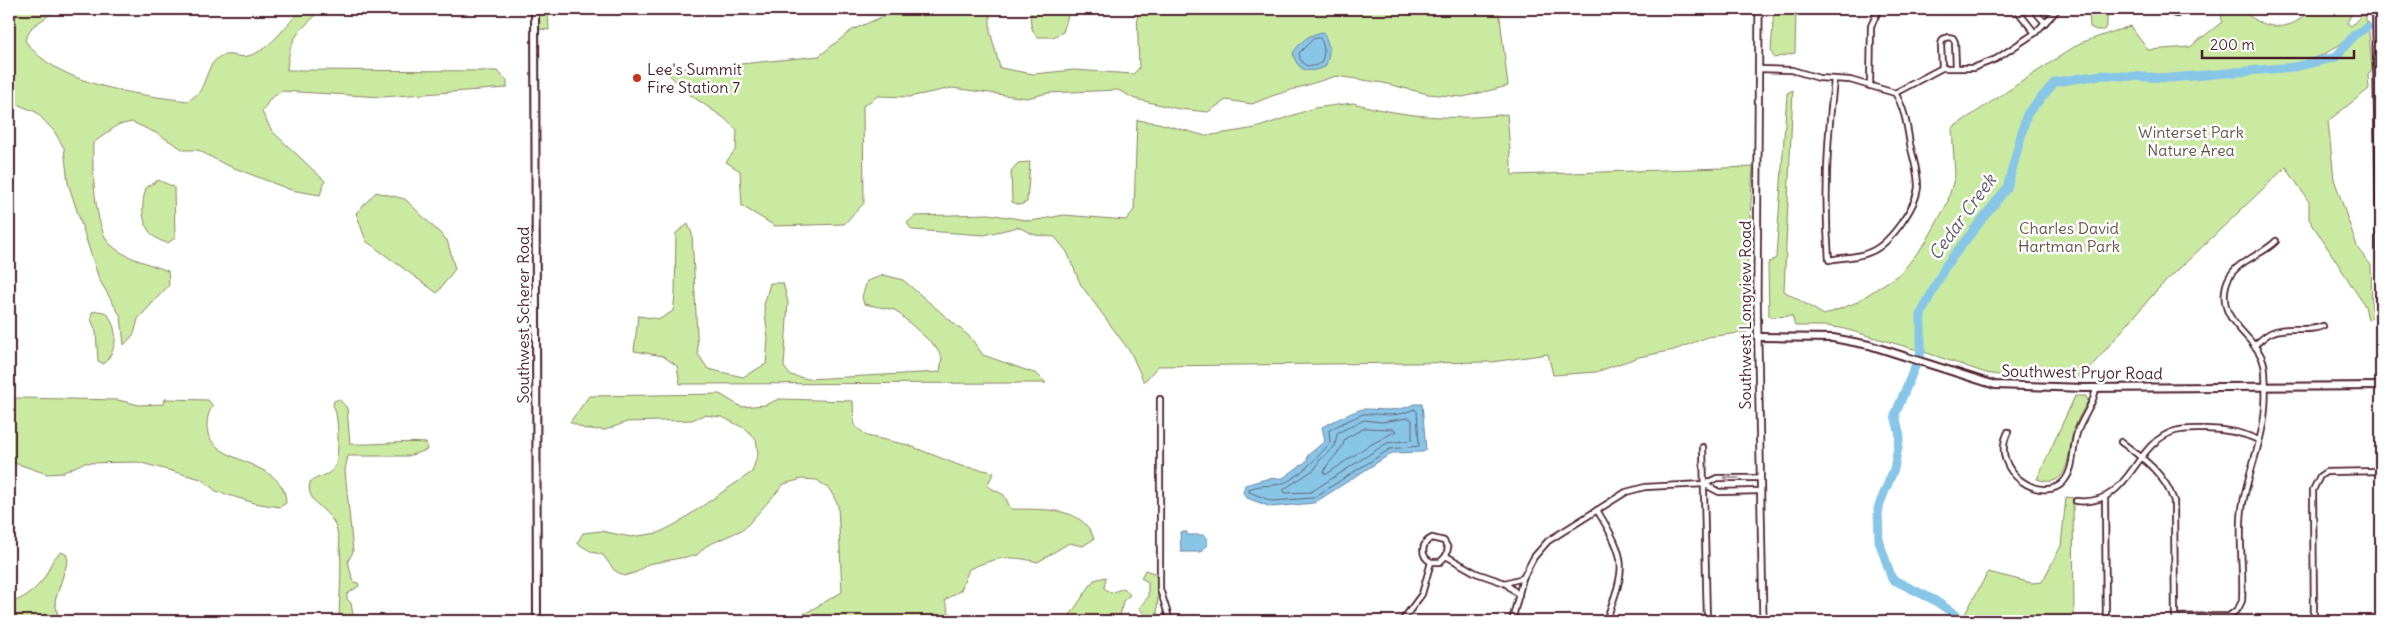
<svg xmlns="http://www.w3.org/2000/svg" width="2390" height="630" font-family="Delius,sans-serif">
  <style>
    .green { fill: #cbeaa1; stroke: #8a8466; fill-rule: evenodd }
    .water { fill: #88c6e8; stroke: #6f839c }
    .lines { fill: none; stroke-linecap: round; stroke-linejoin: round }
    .shore { stroke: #636277; stroke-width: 1 }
    .river { stroke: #88c6e8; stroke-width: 9 }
    .minor-casing { stroke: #4a1f2b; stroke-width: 8 }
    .tertiary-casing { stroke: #4a1f2b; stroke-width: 9 }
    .secondary-casing { stroke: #4a1f2b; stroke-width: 10 }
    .minor { stroke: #fff; stroke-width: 4.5 }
    .tertiary { stroke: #fff; stroke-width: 5.5 }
    .secondary { stroke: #fff; stroke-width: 6 }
    .oneway { stroke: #ae9aa0 }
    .poi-dot { fill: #c8321e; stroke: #fff; stroke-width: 2 }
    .labels { text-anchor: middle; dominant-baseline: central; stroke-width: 5; stroke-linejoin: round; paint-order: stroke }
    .poi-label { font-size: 16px; fill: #4a1f2b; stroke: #fff; text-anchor: start }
    .park-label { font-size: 16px; fill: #6a5248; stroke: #fff }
    .street-label { font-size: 16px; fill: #4a1f2b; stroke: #fff }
    .water-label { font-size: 18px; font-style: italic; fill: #60596d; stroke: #fff }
  </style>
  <rect width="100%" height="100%" fill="#fff"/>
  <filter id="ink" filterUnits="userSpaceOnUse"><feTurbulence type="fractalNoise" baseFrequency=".02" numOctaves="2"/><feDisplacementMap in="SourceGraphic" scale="10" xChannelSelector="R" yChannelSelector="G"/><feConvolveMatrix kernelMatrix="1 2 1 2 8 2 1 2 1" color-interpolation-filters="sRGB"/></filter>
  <g filter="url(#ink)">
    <g class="green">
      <path d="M9,9H58L32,27L25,40C54,85 139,95 188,101C192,98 197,95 200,91C206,81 208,64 219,57C229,51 239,59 248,56C273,49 285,24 303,9H315L314,17C294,35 289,44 287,70L497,71L507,80V88L382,97L282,91L270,99L262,112L272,131L325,181L320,195L291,190L224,164L198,150H184L158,134L132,122L118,125L93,143C92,166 94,230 111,245C125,258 150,264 168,271L169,285L138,319L134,334L124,345L121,317L99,279L68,183L64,148L54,131L36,112L9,101Z"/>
      <path d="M539,9H548L549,30L539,29Z"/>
      <path d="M900,9H990V31L1000,68L1033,74L1074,70L1133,74L1139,68L1137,9H1499L1508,86L1463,97L1428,94L1383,83L1336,76L1272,96L1252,104L1226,100L1208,112L1179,109L1135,99L1118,90L1048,93L1027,98L952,88L909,97L878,96L863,106L864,203L844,224L775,226L742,206L740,171L726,162L736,149L737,130L724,118L689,94L659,65L692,69L819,56L852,30Z"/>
      <path d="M1032,9H1070L1063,32L1053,37H1038C1030,30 1029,19 1032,9Z"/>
      <path d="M1774,9H1796L1795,53L1774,58L1771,51Z"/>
      <path d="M2221,9H2242C2260,29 2292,35 2309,9H2354L2347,23L2351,26L2362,15L2366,16V23L2368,21L2372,70L2368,74L2369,89L2328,121L2334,179L2358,249L2371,265L2372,318L2368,320L2365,306L2309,219V202L2286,167L2158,289L2082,377H2010L1986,373L1921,351L1841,328L1827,326H1795L1792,316L1769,317L1768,263L1776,258L1787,93L1793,90L1784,291L1824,315L1855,303L1901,273L1926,242L1947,204L1955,175L1952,128L2080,43L2130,26L2148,50L2190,47L2222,22ZM2352,37L2336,57L2294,67L2154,80L2101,75L2055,82L2027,114L2007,188L1986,218L1972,229L2005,184L2022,117L2057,79L2100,73L2171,76L2297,63L2323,55Z"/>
      <path d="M2089,10H2107V25L2104,30H2096L2090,27Z"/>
      <path d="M1353,103C1404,117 1455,121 1507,114L1512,175L1753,167L1746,288L1750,327L1747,332L1708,337L1674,350L1639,357L1596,372L1553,375L1548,354L1492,362L1158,366L1144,382L1131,353L1081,285L1067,252L1055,237L1035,235L1018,227L984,235L912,230L907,223L915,216L989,214L1031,221L1064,215L1126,220L1134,210L1137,120L1158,123L1206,136L1256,128L1314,108Z"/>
      <path d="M1030,162L1027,202L1020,205L1012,202L1011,171L1018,163Z"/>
      <path d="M158,180L174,187L175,238L168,243C142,238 139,209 146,188Z"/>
      <path d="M376,192L405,199L447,240L455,269L437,293L366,241L356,213Z"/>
      <path d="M688,224L692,234L698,354L708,369L743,377L766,364L768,338L764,305L770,283H783L788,302L784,367L790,375L808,379L940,372L942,357L934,345L895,310L864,304L862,297L867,281L884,275L903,280L971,338L983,355L1037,374L1046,383L680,384L677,366L663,356L634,351L638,316L660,319L673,311L675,296L676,233Z"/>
      <path d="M99,311L107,313C119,332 118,347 104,364L98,361L96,332L91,319L92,312Z"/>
      <path d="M720,394L741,407L765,405L779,399L853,401L854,425L867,436L908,445L961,466L994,472L987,486L1004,495L1011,509C1042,510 1083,505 1094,539L1083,546L1069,543L1038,562C1008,555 998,557 969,569L961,590L945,600L949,613L961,618L959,621H799V617L842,592L838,505L830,490L817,480L802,479L784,484L744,529L706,546L697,555L648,564L637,572L624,576L614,570L603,555L592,552L577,543L583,533L601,531L631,537L658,533L676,524L752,472L758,453L756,440L746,429L722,417L704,415L692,420L627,422L605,430L585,429L570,422L589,396Z"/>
      <path d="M2075,396H2086L2088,401C2083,410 2077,420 2074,429C2067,450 2072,492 2037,479Z"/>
      <path d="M18,398L118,400L139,405L164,404L165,399L208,400L213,406C208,412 207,419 207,428C209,465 287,459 286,503L280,507L254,503L216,491L201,479L138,462L83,463L62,473L47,474L18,464H9V399Z"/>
      <path d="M339,399L347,408L350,444C376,445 400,441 426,443L427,450L408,456H348L345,470L353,552L348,561L353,582L358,583L359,586L347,594V599L351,603L354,621H339C339,593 345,551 335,525C328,508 305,503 310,482C318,476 329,476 334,468C340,459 339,412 333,406L334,401Z"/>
      <path d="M2066,497L2073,498L2074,621H1961L1988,572L2032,583L2042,582L2061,546Z"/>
      <path d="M61,552L66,554L68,560L55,601L59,621H9V603C22,600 36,590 44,578C50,568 51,559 61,552Z"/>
      <path d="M1145,570L1154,573L1158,581L1157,621H1146V616L1139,608L1148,597V582L1141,578Z"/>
      <path d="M1106,577L1104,588L1111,593L1124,588L1130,595L1123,601L1119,621H1066L1094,580Z"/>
    </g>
    <g class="water">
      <path d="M1323,32C1330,45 1331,54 1325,67C1308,74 1297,71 1293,53C1301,41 1309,34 1323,32Z"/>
      <path d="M1414,404H1422L1426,450L1423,452L1392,453L1314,503L1271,507L1247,498L1243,493L1245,485L1266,479L1283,478L1307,461L1308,455L1325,441L1322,427C1328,424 1360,408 1364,409C1382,409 1397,413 1414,404Z"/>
      <path d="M1180,532H1187V535H1203L1207,538V545L1201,552H1181Z"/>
    </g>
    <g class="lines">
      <g class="shore">
        <path d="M1320,38C1325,46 1325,54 1321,63C1311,69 1300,67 1299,53L1313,39Z"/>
        <path d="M1414,409L1417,411L1419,446L1390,449L1313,498L1272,501L1249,492V489C1260,484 1272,487 1283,483C1297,479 1320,455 1330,443L1329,430C1333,428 1361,414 1364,414C1382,413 1394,419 1414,409Z"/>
        <path d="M1409,418L1412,420V440L1387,443L1311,492L1284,493V489L1315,469L1319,461L1335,446L1337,433L1364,420L1381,422Z"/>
        <path d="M1365,428L1394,429L1396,431L1363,449L1327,474H1324C1324,463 1341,455 1345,439Z"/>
      </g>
      <path class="river" d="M1965,621L1934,600L1892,579L1879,541L1878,508L1894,469L1900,436L1895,415L1921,352V314L1946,265L2007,188L2027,114L2055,82L2101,75L2171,78L2294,67L2336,57L2354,35L2367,27"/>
      <g class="minor-casing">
        <g id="minor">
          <path d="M2016,9L2035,33"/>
          <path d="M2033,9L2045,23"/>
          <path d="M2169,9L2173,13L2177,14L2182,9"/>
          <path d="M1942,68L1941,44L1943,39L1948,37L1953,38L1955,42L1956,67"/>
          <path d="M1759,69L1792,70L1819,78L1850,80L1895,93L1942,68H1973L1996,59L2035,33L2058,9"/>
          <path d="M1834,80C1827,139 1824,200 1829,260C1842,257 1858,258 1870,252C1889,245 1917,206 1918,186C1918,172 1913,158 1910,144C1907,126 1905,109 1895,93"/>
          <path d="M1870,86L1871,26L1879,9"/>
          <path d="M2254,346C2260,341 2266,334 2273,332C2289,325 2307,333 2323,326"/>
          <path d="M1160,399V589L1170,621"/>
          <path d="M2008,432C1988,473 2045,505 2064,481C2075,468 2072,448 2077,433C2082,417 2094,405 2096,388"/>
          <path d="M2121,442C2144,459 2164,473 2174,501L2175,621"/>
          <path d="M1703,447L1707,621"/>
          <path d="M1704,484L1719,492L1760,491"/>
          <path d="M2105,498L2106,621"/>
          <path d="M2076,501C2132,507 2131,444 2175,431C2185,428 2196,429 2206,429C2225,429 2241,432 2259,440"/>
          <path d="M1597,510C1628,561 1626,566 1606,621"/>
          <path d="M1446,556L1476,573L1505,583L1519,595"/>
          <path d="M1431,562C1420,556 1421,543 1432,538L1444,541L1448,548L1446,556"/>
          <path d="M1431,562H1440L1446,556"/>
          <path d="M1505,583L1523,578"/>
          <path d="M2175,617L2229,616L2238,609L2242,601C2244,571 2238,539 2242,509C2246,480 2258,453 2263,424C2266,408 2266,388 2265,371C2263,336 2216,327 2226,285C2233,260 2261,257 2276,241"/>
          <path d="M1402,621L1422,594L1431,562"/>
          <path d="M1512,621L1523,578L1534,557L1548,541L1626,492L1645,487L1704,484L1717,478H1760"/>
          <path d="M2314,621L2313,490L2320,476L2326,472L2381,471"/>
        </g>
      </g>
      <g class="tertiary-casing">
        <path id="tertiary" d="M1759,9L1757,292L1763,621"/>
      </g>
      <g class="secondary-casing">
        <g id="secondary">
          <path d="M535,9L537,621"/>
          <path d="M2376,9L2381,270"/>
          <path d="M1758,337L1833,338L1869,345L1995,385L2084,388L2381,386"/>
        </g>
      </g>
      <use href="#minor" class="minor"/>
      <use href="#tertiary" class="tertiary"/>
      <use href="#secondary" class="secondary"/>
    </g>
    <defs><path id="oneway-shaft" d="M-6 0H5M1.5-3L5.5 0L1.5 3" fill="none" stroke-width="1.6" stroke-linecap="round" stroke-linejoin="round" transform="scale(1.25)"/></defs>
    <use class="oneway" href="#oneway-shaft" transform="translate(1731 478) rotate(-180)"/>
  </g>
  <circle class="poi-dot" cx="637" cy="78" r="5"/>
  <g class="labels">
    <g class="poi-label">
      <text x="647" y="69">Lee's Summit<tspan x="647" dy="18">Fire Station 7</tspan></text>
    </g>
    <g class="park-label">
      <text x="2191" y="132">Winterset Park<tspan x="2191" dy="18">Nature Area</tspan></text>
      <text x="2069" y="228">Charles David<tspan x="2069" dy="18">Hartman Park</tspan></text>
    </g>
    <g class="street-label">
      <text transform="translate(523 315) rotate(-90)">Southwest Scherer Road</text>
      <text transform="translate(1745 315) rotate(-90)">Southwest Longview Road</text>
      <text transform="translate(2082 372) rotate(1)">Southwest Pryor Road</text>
    </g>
    <g class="water-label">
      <text transform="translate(1962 217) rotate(-54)">Cedar Creek</text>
    </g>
  </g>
  <rect width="2390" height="630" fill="none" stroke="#fff" stroke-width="30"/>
  <rect x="15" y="15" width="2360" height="600" fill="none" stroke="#4a1f2b" stroke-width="2" filter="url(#ink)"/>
  <path d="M2202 50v8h152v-8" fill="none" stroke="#4a1f2b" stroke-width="2.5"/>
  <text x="2210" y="50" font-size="15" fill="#4a1f2b" stroke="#ffffff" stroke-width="4" paint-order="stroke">200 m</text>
</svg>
